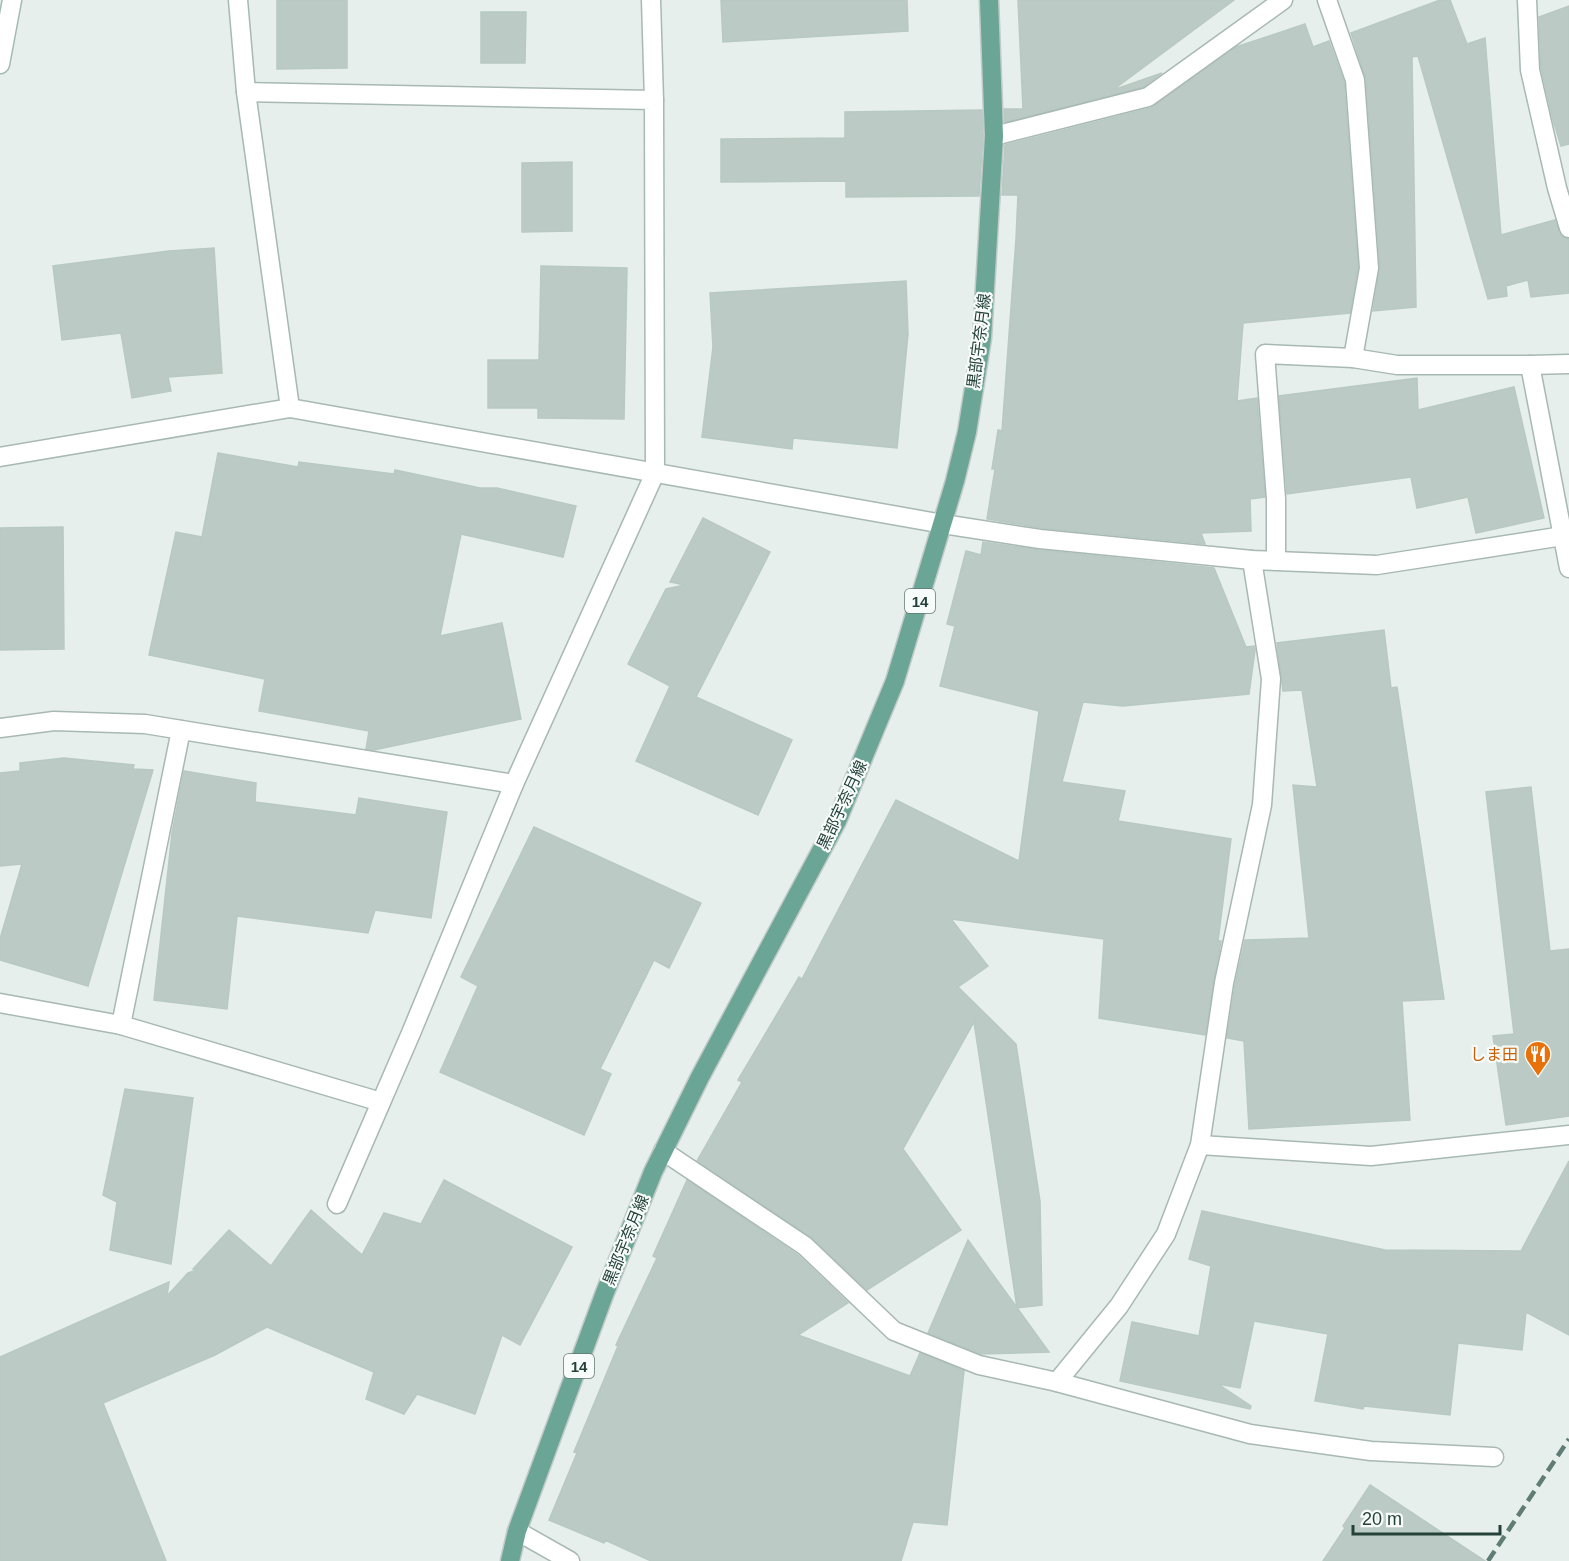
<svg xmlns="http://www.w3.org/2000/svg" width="1569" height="1561" font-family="Helvetica,'Noto Sans JP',sans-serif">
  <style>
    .building { fill: #bbcac4; stroke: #b8c9c2; stroke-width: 1.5 }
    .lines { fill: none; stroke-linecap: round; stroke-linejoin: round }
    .street-casing { stroke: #a8b8b2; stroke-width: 21 }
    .secondary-casing { stroke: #a4bbb3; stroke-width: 21 }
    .primary-casing { stroke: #c2cac8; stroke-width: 21 }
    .street { stroke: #fff; stroke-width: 18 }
    .secondary { stroke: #fff; stroke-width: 18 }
    .primary { stroke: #6aa596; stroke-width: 18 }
    .rail { stroke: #5f7d75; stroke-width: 4.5; stroke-dasharray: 12 6; stroke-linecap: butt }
    .labels { text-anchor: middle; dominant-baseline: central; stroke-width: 4.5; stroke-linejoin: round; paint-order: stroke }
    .shield { fill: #f7fbf9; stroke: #637a73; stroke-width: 1.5 }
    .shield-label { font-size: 15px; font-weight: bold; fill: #24423a }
    .street-label { font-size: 16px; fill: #24423a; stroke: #f7fbf9 }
    .food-label { font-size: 16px; fill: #c56008; stroke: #f7fbf9; text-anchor: end }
  </style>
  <rect width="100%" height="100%" fill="#e6efeb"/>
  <g class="building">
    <path d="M277,0H347V68L277,69Z"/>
    <path d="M721,0H907L908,31L723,42Z"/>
    <path d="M1018,0H1234L1113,90L1162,73L1143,87L1005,122L1004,109H1023Z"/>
    <path d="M1440,0H1450L1467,44L1485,38L1501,235L1555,220L1561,236L1569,239V293L1531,297L1528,280L1506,286L1507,296L1488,299L1418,56L1412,57L1416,307L1373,311L1380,267L1366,79L1351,33Z"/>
    <path d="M1569,6V144L1561,146L1553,120L1541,68L1539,17Z"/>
    <path d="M481,12H526L525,63H481Z"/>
    <path d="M1305,24L1313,47L1329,41L1344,82L1358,267L1350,313L1243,323L1237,401L1257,398L1265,497L1250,499L1251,531L1201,533L1205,544L1041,528L987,519L995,469H992L998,430L1002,431L1016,239L1018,195H1002L1005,145L1151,108L1236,47Z"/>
    <path d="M982,110L983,136L979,196L846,197V181L721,182V139L845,138V112Z"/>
    <path d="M572,162V231L522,232V163Z"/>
    <path d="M214,248L222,373L168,377L171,391L132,398L121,333L62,340L53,266L169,251Z"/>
    <path d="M541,266L627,268L624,419L538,418V408H488V360H539Z"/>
    <path d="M906,281L908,334L897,448L793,438L792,449L702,437L713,347L710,293Z"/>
    <path d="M1417,378L1418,410L1514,387L1544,518L1476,533L1468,497L1417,508L1411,477L1287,494L1279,396Z"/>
    <path d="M218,453L298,467L299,462L394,474L395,470L480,488H497L576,506L563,557L461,534L440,636L502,623L521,719L374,750L366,749L369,731L259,711L265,679L149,655L176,532L202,537Z"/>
    <path d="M703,518L770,552L696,697L792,740L758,815L636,761L670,686L628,664L666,589L685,585L670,582Z"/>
    <path d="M63,527L64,649L0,650V528Z"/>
    <path d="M983,542L1039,550L1214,568L1246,647L1254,646L1255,650L1249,694L1123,706L1083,702L1062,782L1125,791L1118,821L1231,839L1218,941H1221L1205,1035L1099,1018L1104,939L951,919L988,966L958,987L1016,1044L1040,1201L1042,1305L1017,1308L974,1022L903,1149L961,1230L867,1290L811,1237L697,1161L742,1082L738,1080L799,977L802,979L896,800L1019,861L1039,711L940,686L955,626L947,624L966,551L981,555Z"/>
    <path d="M1384,630L1391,688L1397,687L1444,999L1402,1001L1410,1120L1249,1129L1244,1041L1227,1038L1235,985L1245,940L1309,938L1293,785L1317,787L1302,690L1283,691L1277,643Z"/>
    <path d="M64,758L134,765L133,769L153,770L88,986L0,960V939L22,864L0,866V773L20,771V763Z"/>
    <path d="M184,771L256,783L255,802L356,815L359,798L447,812L431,918L375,910L368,933L237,916L227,1009L154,1000L172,833Z"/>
    <path d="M1531,787L1550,951L1569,949V1116L1506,1125L1493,1036L1514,1034L1486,792Z"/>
    <path d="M534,827L701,903L669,968L654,960L600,1069L611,1074L584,1135L440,1072L478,986L461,977Z"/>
    <path d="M125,1089L193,1098L171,1264L110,1250L117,1202L103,1195Z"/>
    <path d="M1569,1161V1335L1526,1312L1522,1350L1458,1343L1450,1415L1364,1406L1363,1409L1315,1401L1328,1334L1254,1321L1240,1388L1218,1384L1251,1406L1250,1409L1120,1381L1132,1322L1199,1336L1211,1266L1189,1259L1202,1211L1385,1250L1521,1251Z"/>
    <path d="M444,1180L572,1247L520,1345L502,1335L475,1414L417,1394L404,1414L366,1399L374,1372L267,1327L215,1355L103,1403L166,1561H0V1357L169,1282L167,1296L188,1273L197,1270L193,1269L229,1230L271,1266L311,1210L362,1255L384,1213L421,1224Z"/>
    <path d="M687,1180L798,1255L848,1303L798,1335L910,1376L920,1353L964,1371L947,1525L913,1522L901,1561H651L605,1540L604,1543L549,1520L577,1453L574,1452L618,1346L616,1345L657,1258L653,1256Z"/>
    <path d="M968,1240L1049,1352L981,1354L928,1333Z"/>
    <path d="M1370,1485L1485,1561H1323L1345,1528L1343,1526Z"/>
  </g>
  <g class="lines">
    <g class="street-casing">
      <g id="street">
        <path d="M238,0L246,92L290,408"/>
        <path d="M651,0L654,100"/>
        <path d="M1327,0L1355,80L1369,268L1353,358"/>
        <path d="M1527,0L1530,70L1557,188L1569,228"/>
        <path d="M246,92L654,100L655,473L514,784L411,1033L337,1204"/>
        <path d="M994,136L1148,97L1283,0"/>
        <path d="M1530,365L1569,364"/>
        <path d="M0,457L290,408L943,524L1040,539L1252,560L1377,565L1563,536"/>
        <path d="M1276,560V499L1265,354L1353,358L1397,365H1530L1569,568"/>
        <path d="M0,728L54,721L145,724L514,784"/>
        <path d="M0,1003L121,1025L381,1102"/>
        <path d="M121,1025L181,730"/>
        <path d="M1200,1145L1371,1156L1569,1135"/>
        <path d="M663,1151L805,1246L894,1331L979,1365L1057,1382L1119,1306L1166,1234L1200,1145L1224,983L1262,805L1271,679L1252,560"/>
        <path d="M1057,1382L1250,1434L1371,1451L1494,1457"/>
        <path d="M517,1531L570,1561"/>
      </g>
    </g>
    <g class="secondary-casing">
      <path id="secondary" d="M0,64L12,0"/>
    </g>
    <g class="primary-casing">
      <path id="primary" d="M510,1561L517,1531L604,1295L653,1172L700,1077L837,821L895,681L955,481L967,432L982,338L994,136L989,0"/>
    </g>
    <use href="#street" class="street"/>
    <use href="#secondary" class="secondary"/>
    <use href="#primary" class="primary"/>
    <path class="rail" d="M1488,1561L1569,1439"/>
  </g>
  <defs>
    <g id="restaurant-pin" transform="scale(1.35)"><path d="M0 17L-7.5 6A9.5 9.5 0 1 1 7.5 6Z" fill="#e8710a" stroke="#f7fbf9"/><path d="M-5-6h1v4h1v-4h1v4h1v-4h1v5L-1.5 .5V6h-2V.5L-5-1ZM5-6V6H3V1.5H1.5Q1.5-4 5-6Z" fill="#fff"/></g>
  </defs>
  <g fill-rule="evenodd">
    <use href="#restaurant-pin" x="1538" y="1054"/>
  </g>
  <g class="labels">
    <g class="shield">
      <rect x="905" y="589" width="30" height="24" rx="4.5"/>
      <rect x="564" y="1354" width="30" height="24" rx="4.5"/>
    </g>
    <g class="shield-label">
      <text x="920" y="601">14</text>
      <text x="579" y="1366">14</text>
    </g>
    <g class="street-label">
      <text transform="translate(979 341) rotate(-83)">黒部宇奈月線</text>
      <text transform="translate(842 805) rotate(-65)">黒部宇奈月線</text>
      <text transform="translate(626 1240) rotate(-68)">黒部宇奈月線</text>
    </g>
    <g class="food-label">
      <text x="1518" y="1054">しま田</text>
    </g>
  </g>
  <path d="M1353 1525v9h147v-9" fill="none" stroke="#24423a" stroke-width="3"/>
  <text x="1362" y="1525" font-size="18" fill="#24423a" stroke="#f7fbf9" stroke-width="4.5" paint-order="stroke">20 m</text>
</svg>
